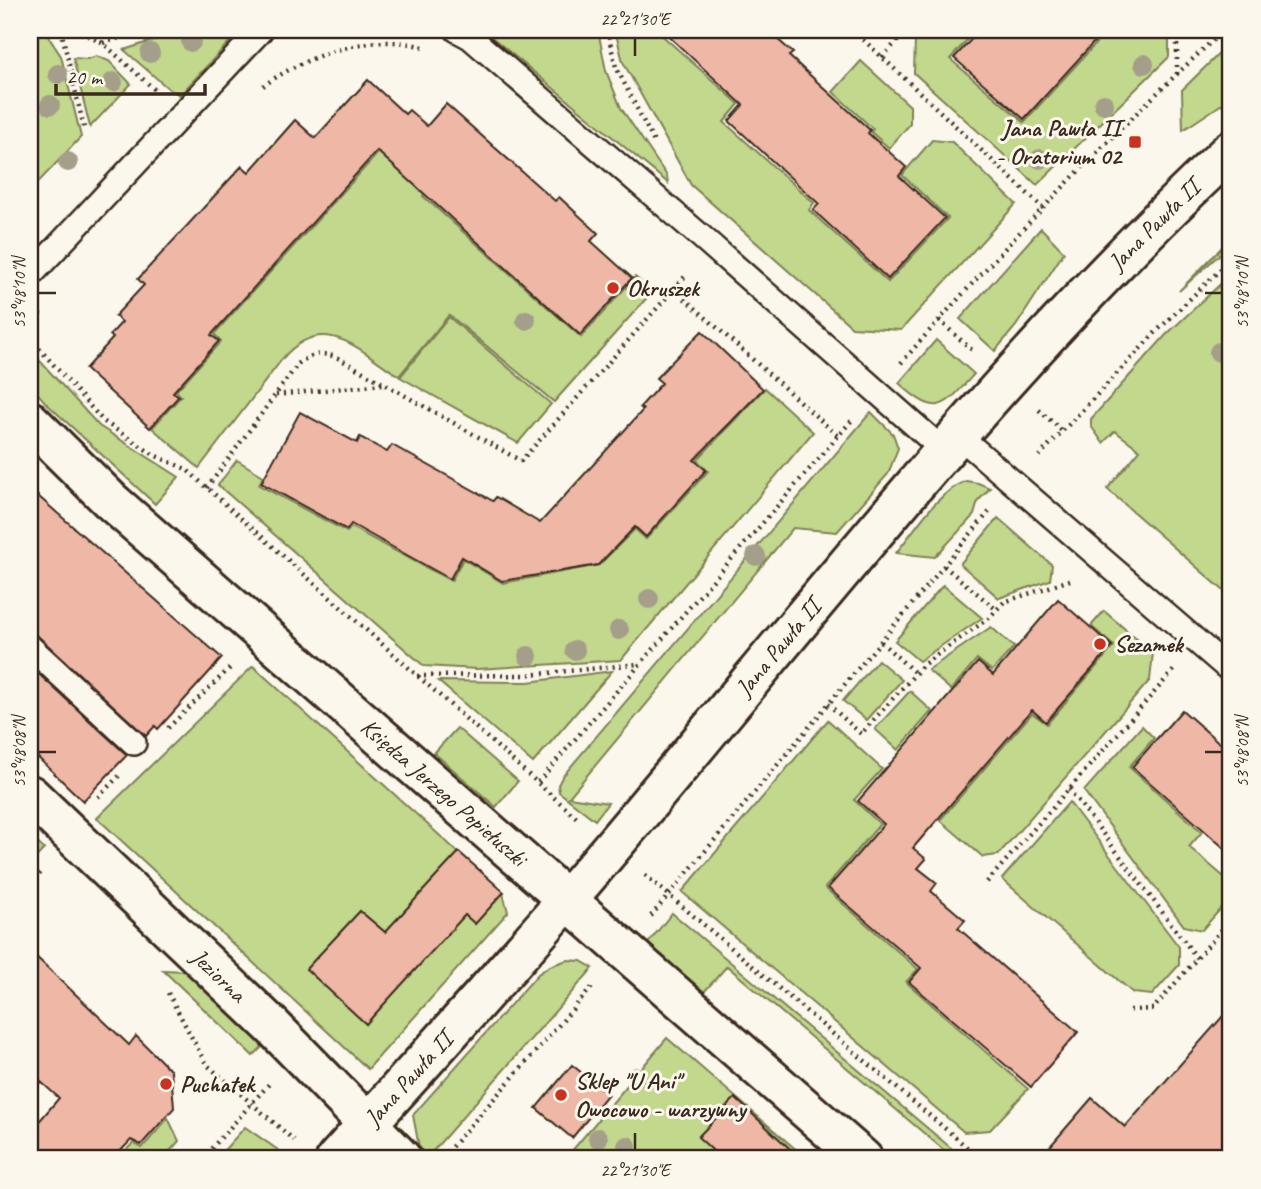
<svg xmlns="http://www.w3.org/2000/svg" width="1261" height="1189" font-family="Caveat,sans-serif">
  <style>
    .green { fill: #c2d88d; stroke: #7e8156; stroke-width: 2 }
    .building { fill: #efb7a5; stroke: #3b2a1e; stroke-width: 2 }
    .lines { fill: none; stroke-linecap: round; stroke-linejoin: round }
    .service-casing { stroke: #3b2a1e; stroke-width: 28 }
    .minor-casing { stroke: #3b2a1e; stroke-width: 44 }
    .tertiary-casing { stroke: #3b2a1e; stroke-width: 44 }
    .path { stroke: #3b2a1e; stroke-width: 4.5; stroke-dasharray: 2 5; stroke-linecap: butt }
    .service { stroke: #fbf7ec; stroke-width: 23 }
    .minor { stroke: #fbf7ec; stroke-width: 38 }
    .tertiary { stroke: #fbf7ec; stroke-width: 38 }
    .tree { fill: #a49e8a }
    .ticks { fill: none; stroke: #3b2a1e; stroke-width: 2.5 }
    .poi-dot { fill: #c8321e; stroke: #fbf7ec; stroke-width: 2.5 }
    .labels { text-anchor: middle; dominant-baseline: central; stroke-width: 6; stroke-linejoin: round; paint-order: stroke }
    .poi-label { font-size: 24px; font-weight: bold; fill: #3b2a1e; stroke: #fbf7ec; text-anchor: start }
    .street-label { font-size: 24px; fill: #3b2a1e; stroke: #fbf7ec }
    .neatline { fill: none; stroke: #3b2a1e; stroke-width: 2.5 }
    .ticks-label { font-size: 18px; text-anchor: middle; fill: #3b2a1e }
  </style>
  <rect width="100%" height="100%" fill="#fbf7ec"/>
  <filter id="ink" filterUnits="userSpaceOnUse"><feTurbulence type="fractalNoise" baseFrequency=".0143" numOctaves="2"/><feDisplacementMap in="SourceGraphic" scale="14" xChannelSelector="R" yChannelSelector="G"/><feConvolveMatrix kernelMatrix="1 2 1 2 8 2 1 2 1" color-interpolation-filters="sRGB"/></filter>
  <g filter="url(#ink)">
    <g class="green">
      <path d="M30,30H44L61,56L81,137L30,191Z"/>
      <path d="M185,30H238L233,38L180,95L170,90L124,50Z"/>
      <path d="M492,30H598L606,71L621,108L667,176L668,183L488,34Z"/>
      <path d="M615,30H656L739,104L724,122L814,203L809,210L888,282L948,218L902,175L932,140L952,142L1016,204L901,330L852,327L691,185L623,62Z"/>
      <path d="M924,30H976L950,59L1024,122L1099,40L1089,30H1169V57L1037,185L914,73L915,39Z"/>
      <path d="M1231,42V98L1183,130L1182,90Z"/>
      <path d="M96,56L109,61L131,84L90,127L73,58L88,59Z"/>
      <path d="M861,61L910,106V124L889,148L871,132L873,129L833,92Z"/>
      <path d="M379,152L425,193L423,196L581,337L635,277L652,292L554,402L449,315L399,376C359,350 324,311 283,358L199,468L152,428L181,396L176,391L221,341L214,334Z"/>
      <path d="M1041,228L1064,252L1016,326L995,351L960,319Z"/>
      <path d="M1231,238V244L1179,291Z"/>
      <path d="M1231,274V597L1107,489L1140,450L1115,431L1103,443L1091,426V419L1166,335Z"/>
      <path d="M449,317L551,404L518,443L400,377Z"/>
      <path d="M936,340L974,374C943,409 937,418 899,383Z"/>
      <path d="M30,350L99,426L179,477L155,504L47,404L30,385Z"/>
      <path d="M765,388L813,432L621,660L477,669L424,666L218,485L237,460L263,476L259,485L347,532L351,527L451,581L463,559L503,583L599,565L635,529L646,539L708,471L697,460Z"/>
      <path d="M871,412L893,434L898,448L888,474L837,532L793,528L569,797L608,803L595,820L559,792L558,785L562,777Z"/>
      <path d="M966,481L978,483L990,488L978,501L974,515L935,557L896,553C916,529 936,493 966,481Z"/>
      <path d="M998,518L1052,565L1050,580L999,598L960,564Z"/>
      <path d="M943,585L982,618L919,661L895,641Z"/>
      <path d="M1104,611L1153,653L1150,680L998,855L983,857L940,820L1032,713L1047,724L1114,646L1091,626Z"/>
      <path d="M991,627L1014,647L992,671L977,659L951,690L928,670Z"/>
      <path d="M878,660L902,680L866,720L843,701Z"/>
      <path d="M253,666L503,893L508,912L368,1069L97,818Z"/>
      <path d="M612,671L533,763L438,681L528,682Z"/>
      <path d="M910,691L932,711L898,750L875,729Z"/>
      <path d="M828,720L882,769L854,800L880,824L825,888L918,969L906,982L1028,1089L990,1130L964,1132L682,892Z"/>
      <path d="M1142,726L1154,738L1129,767L1202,832L1189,847L1231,883V897L1202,930L1184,926L1084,791Z"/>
      <path d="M457,728L518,781L496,807L434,753Z"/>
      <path d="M1069,802L1179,947V965L1152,995L1133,993L1002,879Z"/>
      <path d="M32,838L44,849L30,864V840Z"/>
      <path d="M672,913L964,1159H950L952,1157L727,966L703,993L646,946Z"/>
      <path d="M567,960L581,961L593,968L426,1159L419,1147L413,1115L538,974L550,966Z"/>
      <path d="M163,970L186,971L264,1045L253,1056Z"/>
      <path d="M667,1038L807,1159H565Z"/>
      <path d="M168,1118L179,1141L163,1159H118L133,1143L142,1148Z"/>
      <path d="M245,1127L291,1159H216Z"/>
    </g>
    <g class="building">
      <path d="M662,30H767L793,53L789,56L870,130L868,133L906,167L899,176L945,218L888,279L813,210L819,204L729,121L743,105Z"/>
      <path d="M980,30H1105L1024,119L954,58Z"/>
      <path d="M368,80L405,114L409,110L427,126L446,104L555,201L559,197L598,233L591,241L632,278L580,335L377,151L211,335L219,341L173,392L179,396L150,428L85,369L113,338L110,335L122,322L115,316L144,285L138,279L242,166L249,172L295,120L315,138Z"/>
      <path d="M702,331L763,389L694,460L706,470L646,537L635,527L598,565L502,581L462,557L450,579L351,524L347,530L261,483L300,412L357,443L360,437L387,452L392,445L493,501L496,497L540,523L643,410L640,407L662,383L656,378Z"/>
      <path d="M30,489L222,658L158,729L155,726L146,736L39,637L30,633Z"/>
      <path d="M1058,599L1112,646L1046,722L1032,710L913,848L926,859L918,868L937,883L931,891L965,920L958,928L1078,1032L1031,1087L909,982L921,968L828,888L884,824L858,801L978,662L993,675Z"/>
      <path d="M30,666L127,755L83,801L30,750Z"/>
      <path d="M1182,710L1231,753V854L1132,767Z"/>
      <path d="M459,852L504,892L475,924L465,915L366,1024L306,969L360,911L385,932Z"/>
      <path d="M30,951L129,1045L136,1036L171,1071L174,1108L141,1145L131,1140L113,1159H30V1132L59,1098L30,1072Z"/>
      <path d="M1231,1007V1159H1039L1092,1098L1125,1127Z"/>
      <path d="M572,1065L608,1094L572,1138L536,1108Z"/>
      <path d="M735,1098L801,1159H722L698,1137Z"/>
    </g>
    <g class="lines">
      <g class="service-casing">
        <g id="service">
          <path d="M457,30L470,37L704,239L943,450"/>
          <path d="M30,276L261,30"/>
          <path d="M958,435L1231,671"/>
          <path d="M30,647L134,743"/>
        </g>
      </g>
      <g class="minor-casing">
        <g id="minor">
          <path id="s1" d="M30,421L111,501L863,1159"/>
          <path id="s2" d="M30,795L272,1026L402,1159"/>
        </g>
      </g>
      <g class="tertiary-casing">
        <g id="tertiary">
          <path id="s3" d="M336,1159C413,1073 491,988 566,901C784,647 986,378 1231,150"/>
        </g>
      </g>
      <g class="path">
        <path d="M61,30L85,132"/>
        <path d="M75,30L103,43L155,90"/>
        <path d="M607,30L616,67L655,144"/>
        <path d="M853,30L1044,209"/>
        <path d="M103,43L145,30"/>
        <path d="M882,57L908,30"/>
        <path d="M1177,74V30"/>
        <path d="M263,86C305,56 371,31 423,47"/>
        <path d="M674,289L687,274"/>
        <path d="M939,320L972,350"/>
        <path d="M30,324L41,312"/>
        <path d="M30,338L103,421L154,455L186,469L577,818"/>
        <path d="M901,363C1003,247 1111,134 1224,30"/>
        <path d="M276,395L383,384"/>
        <path d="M1039,410L1062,431"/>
        <path d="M1039,456L1158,330L1231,259"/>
        <path d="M207,488L298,364C313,353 323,351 340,359L521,461L674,289L838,436"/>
        <path d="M944,566L997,610"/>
        <path d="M881,642L915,673"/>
        <path d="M417,676L527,675L639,664"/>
        <path d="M828,704L861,734L924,664L989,618L1004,602L1070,580"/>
        <path d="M168,728L232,666"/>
        <path d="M538,782L852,420"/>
        <path d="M1069,789L1197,958"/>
        <path d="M98,797L119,776"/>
        <path d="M645,875L981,1159"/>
        <path d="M987,882L1174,670"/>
        <path d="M30,885L43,870"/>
        <path d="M651,916L989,512"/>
        <path d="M168,993L206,1064L294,1140"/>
        <path d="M1130,1010L1153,1009L1231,919"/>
        <path d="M447,1152L594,985"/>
        <path d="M202,1159L269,1084"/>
      </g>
      <use href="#service" class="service"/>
      <use href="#minor" class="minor"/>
      <use href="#tertiary" class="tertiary"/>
    </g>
    <g class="tree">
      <circle cx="191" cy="42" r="10"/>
      <circle cx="150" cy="53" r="10"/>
      <circle cx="1144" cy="64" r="10"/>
      <circle cx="58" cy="74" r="10"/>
      <circle cx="113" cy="82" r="10"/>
      <circle cx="1104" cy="104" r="10"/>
      <circle cx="50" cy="105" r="10"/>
      <circle cx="1040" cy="159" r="10"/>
      <circle cx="68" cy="162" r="10"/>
      <circle cx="526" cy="320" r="10"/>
      <circle cx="1219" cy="352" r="10"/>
      <circle cx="756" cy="556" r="10"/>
      <circle cx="649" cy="599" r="10"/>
      <circle cx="619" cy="630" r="10"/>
      <circle cx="575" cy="650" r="10"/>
      <circle cx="528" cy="656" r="10"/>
      <circle cx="637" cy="1077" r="10"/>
      <circle cx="598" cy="1138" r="10"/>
      <circle cx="627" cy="1146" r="10"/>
    </g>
  </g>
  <path class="ticks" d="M635,38V56M38,293H56M1205,293H1222M38,752H56M1205,752H1222M635,1133V1150"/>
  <g class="poi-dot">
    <rect x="1128" y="135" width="14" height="14" rx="3.5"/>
    <circle cx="613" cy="288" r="7"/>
    <circle cx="1100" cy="644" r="7"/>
    <circle cx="166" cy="1084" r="7"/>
    <circle cx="561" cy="1095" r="7"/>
  </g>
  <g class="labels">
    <g class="poi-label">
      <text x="1121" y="128" text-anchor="end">Jana Pawła II<tspan x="1121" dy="28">- Oratorium 02</tspan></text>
      <text x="627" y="288">Okruszek</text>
      <text x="1114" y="644">Sezamek</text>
      <text x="575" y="1081">Sklep "U Ani"<tspan x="575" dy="28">Owocowo - warzywny</tspan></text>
      <text x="180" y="1084">Puchatek</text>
    </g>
    <g class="street-label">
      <text stroke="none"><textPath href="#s3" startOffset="1242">Jana Pawła II</textPath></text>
      <text stroke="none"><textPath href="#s3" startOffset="676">Jana Pawła II</textPath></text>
      <text stroke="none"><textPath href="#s1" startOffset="556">Księdza Jerzego Popiełuszki</textPath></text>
      <text stroke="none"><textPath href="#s2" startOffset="261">Jeziorna</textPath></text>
      <text stroke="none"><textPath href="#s3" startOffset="108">Jana Pawła II</textPath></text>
    </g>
  </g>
  <rect width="1261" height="1189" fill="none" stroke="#fbf7ec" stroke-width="77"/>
  <path d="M56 84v10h149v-10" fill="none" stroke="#3b2a1e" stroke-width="3.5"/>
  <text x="66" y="84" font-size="21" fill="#3b2a1e" stroke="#fbf7ec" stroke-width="5" paint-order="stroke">20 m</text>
  <rect x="38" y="38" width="1184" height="1112" class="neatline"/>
  <g class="ticks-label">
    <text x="635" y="25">22°21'30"E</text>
    <text transform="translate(19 293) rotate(-90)" y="6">53°48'10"N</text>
    <text transform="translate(1242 293) rotate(-90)" y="6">53°48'10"N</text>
    <text transform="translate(19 752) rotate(-90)" y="6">53°48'08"N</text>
    <text transform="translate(1242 752) rotate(-90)" y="6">53°48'08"N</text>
    <text x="635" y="1176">22°21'30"E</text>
  </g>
</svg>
